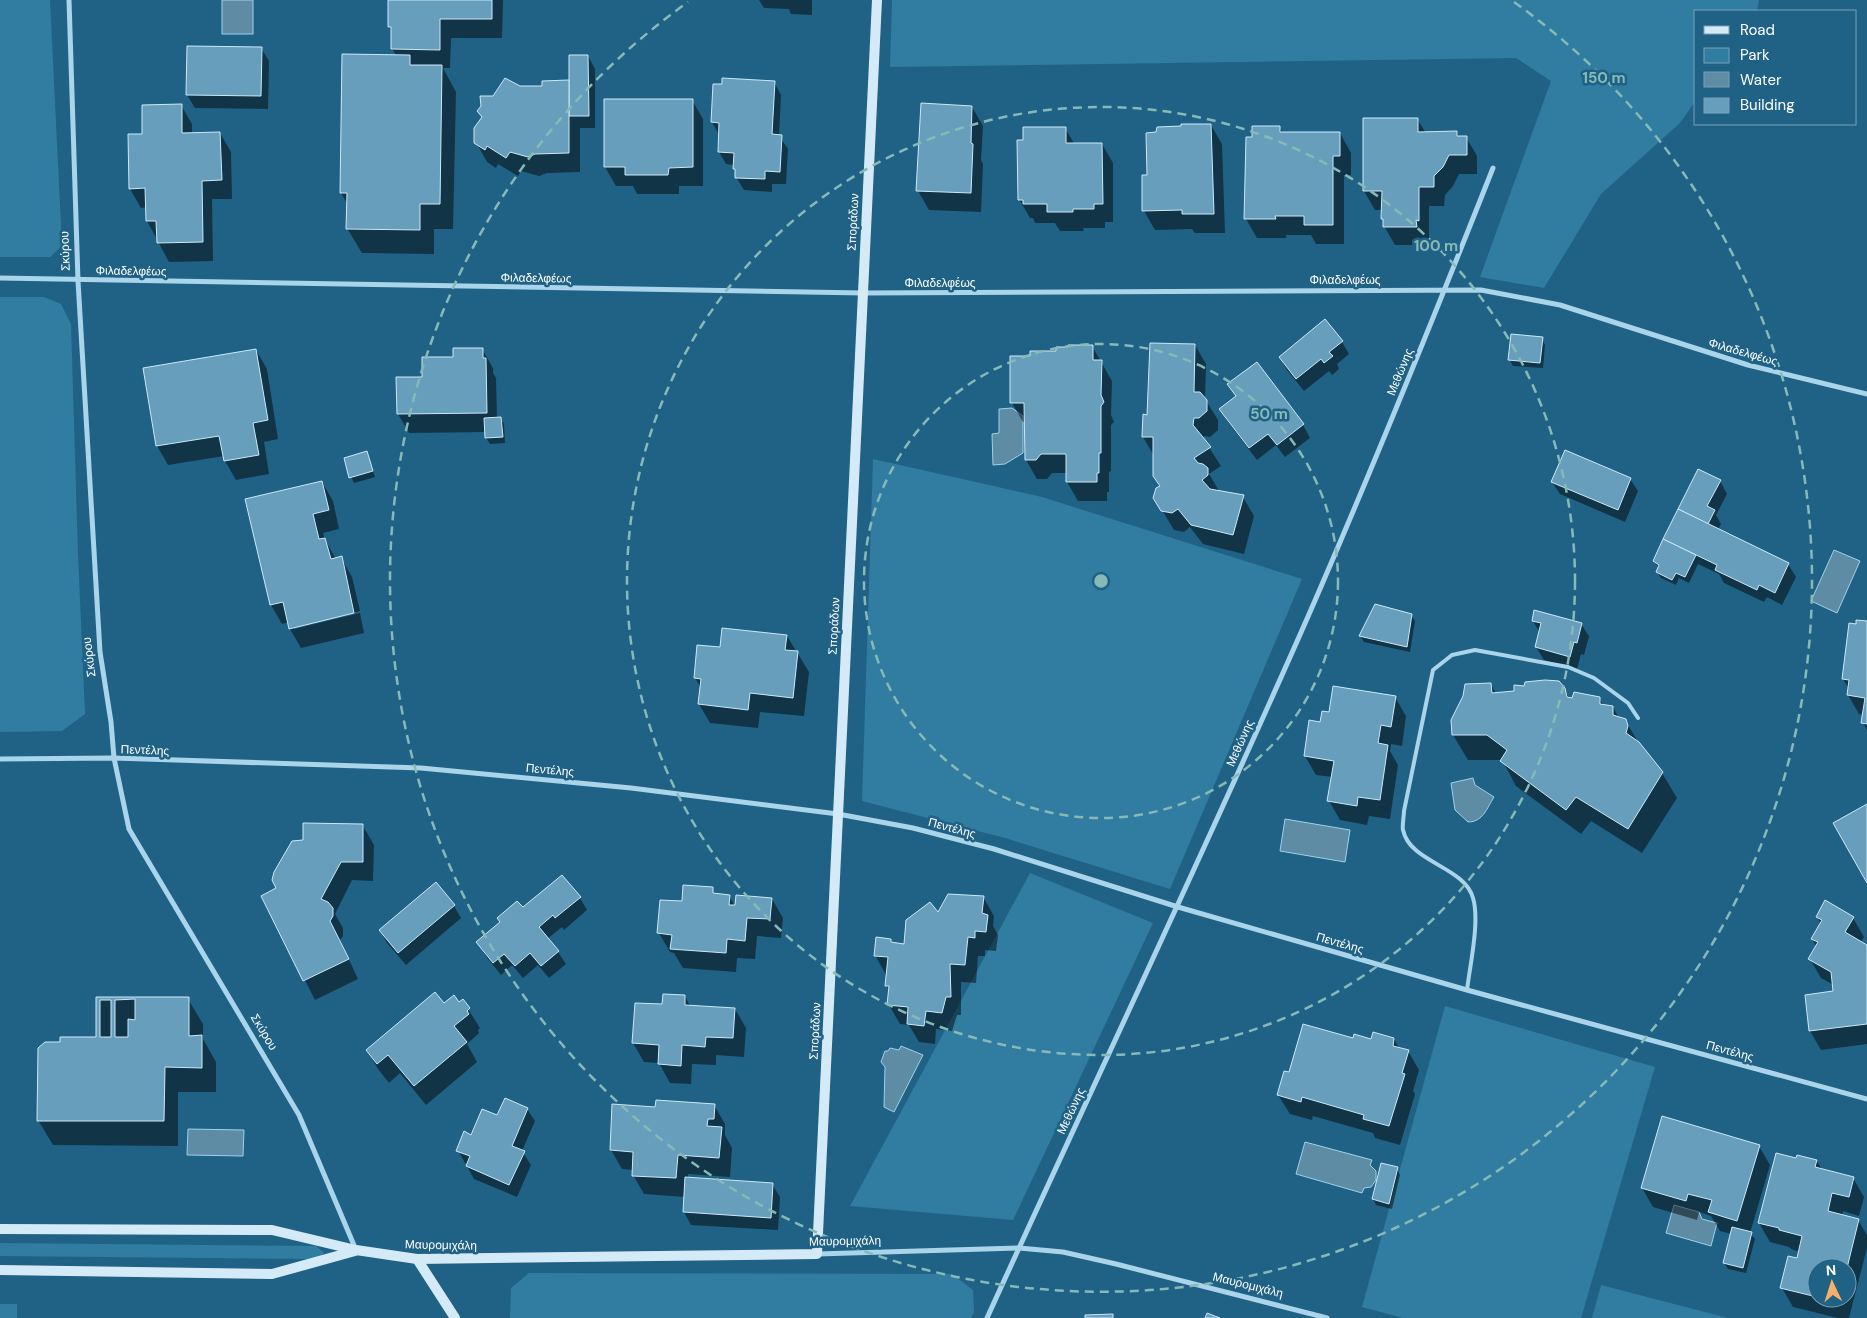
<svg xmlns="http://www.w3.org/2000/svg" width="1867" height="1318" font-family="'DM Sans',sans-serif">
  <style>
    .green { fill: #317ca1 }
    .water { fill: #5e8ca4; stroke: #9cd2eb }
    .shadow { fill: #0007; fill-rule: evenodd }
    .building { fill: #669ebb; stroke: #cde9f7; fill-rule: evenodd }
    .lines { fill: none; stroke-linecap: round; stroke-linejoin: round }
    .lane { stroke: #a9d4ea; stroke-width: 4 }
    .street { stroke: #a9d4ea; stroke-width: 5 }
    .secondary { stroke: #d4ebf7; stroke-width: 10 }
    .ring { fill: none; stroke: #87bab6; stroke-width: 2.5; stroke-dasharray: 9 6 }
    .labels { text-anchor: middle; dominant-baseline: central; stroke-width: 5; stroke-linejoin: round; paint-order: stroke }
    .street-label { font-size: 12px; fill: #fff; stroke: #206285 }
    .centre { fill: #87bab6; stroke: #206285; stroke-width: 2.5 }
    .ring-label { font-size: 15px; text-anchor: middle; font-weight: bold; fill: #87bab6; stroke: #206285; stroke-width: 5; stroke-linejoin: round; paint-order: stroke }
  </style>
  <rect width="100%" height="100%" fill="#206285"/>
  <g class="green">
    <path d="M0,0H50L62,246L50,257H0Z"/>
    <path d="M892,0H1759L1757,11H1696V100L1680,123L1601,194L1544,288L1480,277L1551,81L1516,58L890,67Z"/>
    <path d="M0,297H44L61,304L71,324L78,554L85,714L62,731L0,732Z"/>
    <path d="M873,459L1042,497L1302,579L1170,889L1005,838L862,801Z"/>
    <path d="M1030,873L1153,923L1013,1220L850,1206Z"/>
    <path d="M1445,1006L1655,1067L1581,1318H1403L1362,1307Z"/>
    <path d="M0,1243L316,1246L324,1253L317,1259L0,1256Z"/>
    <path d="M529,1273L952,1274L973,1290L974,1312L971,1318H510L511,1288Z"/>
    <path d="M1601,1285L1728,1318H1592Z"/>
    <rect x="0" y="1304" width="17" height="14"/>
  </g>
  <g class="water">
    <rect x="222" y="0" width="31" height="34"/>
    <path d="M1012,408L1023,416V453L1005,464L993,465L992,434L999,433V409Z"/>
    <path d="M1834,550L1860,561L1837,613L1811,601Z"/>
    <path d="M1473,778L1475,785L1494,797C1487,808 1483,822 1468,822L1455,810L1451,783Z"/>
    <path d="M1285,819L1350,830L1345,862L1280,851Z"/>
    <path d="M901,1046L923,1055L894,1112L884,1107L885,1067L881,1062L885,1051H888L890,1048L899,1050Z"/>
    <path d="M188,1129L244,1130L243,1156L187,1155Z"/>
    <path d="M1305,1142L1372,1160L1370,1165L1376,1171V1180L1371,1187L1364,1188L1362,1193L1296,1174Z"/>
    <path d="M1674,1205L1699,1212L1702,1219L1717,1223L1711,1246L1666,1233Z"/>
  </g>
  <g class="shadow">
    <path d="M396,0H503L502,38H451L450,68H443L456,92L453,229H434V254L362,253L347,228L348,205L341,193L397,56L392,49L393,33L389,27V1Z"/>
    <path d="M759,0H812V15L791,14L789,9L764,8Z"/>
    <path d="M261,48L269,61L268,109L195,108L187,95Z"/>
    <path d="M588,56L595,69V128H580V172L547,173L539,176L521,171L518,176L498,164L496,168L487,162L476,142L494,98L520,87H543L570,81Z"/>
    <path d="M774,82L781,95L779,136L788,149L786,184H772V192L744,190L736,177L734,165L726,164L719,152V135L712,122L714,85Z"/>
    <path d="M692,100L703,119V186H679V194H637L633,186H616L605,167Z"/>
    <path d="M181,105L192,124V134L220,133L231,152L232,199H212L213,261L169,262L147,221V207L141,208L130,189L144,135Z"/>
    <path d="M972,107L983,126L981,160L983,164L981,212L929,210L918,191Z"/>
    <path d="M1417,119L1426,133H1457L1459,137H1466L1477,156V174H1459L1453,186L1445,195L1444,206H1429V239H1427V245H1395L1384,226L1383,210H1375L1364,191Z"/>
    <path d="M1211,125L1222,144L1225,233H1195L1192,229L1155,230L1144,211L1148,177Z"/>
    <path d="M1065,128L1075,145L1102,144L1113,163V222H1105V228H1083L1084,231H1060L1055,223H1035L1033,218H1030L1019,199Z"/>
    <path d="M1280,128L1283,133H1340L1351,153V175H1344V244H1316L1311,235H1286V238H1257L1246,219L1253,139Z"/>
    <path d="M1542,339L1545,345L1543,368L1513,366L1510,360Z"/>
    <path d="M1342,342L1349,354L1337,364L1339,369L1332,375L1329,371L1304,391L1287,370L1280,358Z"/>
    <path d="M1195,345L1206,364L1205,399L1218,420V430L1210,437L1204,436V440L1221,466L1209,474L1218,489V492L1243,497L1254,516L1244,554L1203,544L1190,527L1184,532L1174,530L1155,498L1161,487L1154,456L1143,437L1149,416Z"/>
    <path d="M1092,346L1112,381L1111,415L1114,422L1111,425V471L1109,472V492H1107V501H1078L1067,482V473H1052L1047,479H1037L1026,460V422H1023L1012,403L1031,357Z"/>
    <path d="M482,349L493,368V373L496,378L497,419L500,418L504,424L505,443L490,444L486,438V432L409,433L398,414L397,378H424L454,358Z"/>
    <path d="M256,350L267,369L278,439L264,442L269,474L236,480L225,461L224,456L168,465L157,446L144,369Z"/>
    <path d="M1229,385L1303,425L1310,438L1285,457L1276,445L1257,460L1228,422L1221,409L1236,397Z"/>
    <path d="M367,453L375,477L354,483L351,477Z"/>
    <path d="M1699,471L1720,481L1727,494L1716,515L1721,524L1718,530L1788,564L1796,577L1782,605L1767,597L1764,602L1724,583L1719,574L1698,564L1689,583L1679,578L1676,585L1661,578L1657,572L1659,568L1654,561Z"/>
    <path d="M1630,479L1638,491L1625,522L1560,494L1552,482Z"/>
    <path d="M322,482L333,501L339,529L323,533L325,540L336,559L341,558L352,577L360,611L294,627V629L360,613L364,633L301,648L290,629L289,622L282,624L271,605Z"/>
    <path d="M1411,615L1415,621L1410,652L1364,642L1360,636Z"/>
    <path d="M1533,621L1581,624L1589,636L1584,655L1581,654L1577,669L1544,660L1536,647L1540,633Z"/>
    <path d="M1867,622V730L1863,723L1864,715L1859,714L1848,695L1849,689L1843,679L1857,625Z"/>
    <path d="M787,636L809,672L804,716L760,712L758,728L710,723L699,704L701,688L695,678Z"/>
    <path d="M1491,684L1496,694L1564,689L1570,699L1599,698L1604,706L1613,707L1619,718L1625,720L1640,745L1662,773L1677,798L1642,853L1591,821L1581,834L1516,786L1502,760H1468L1453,735L1452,721Z"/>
    <path d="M1395,697L1406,716L1402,746L1391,744L1390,751L1398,765L1390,819L1369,816L1367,825L1340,820L1329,801L1333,777L1316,775L1305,756L1321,723Z"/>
    <path d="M363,826L374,845L373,881L352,880L335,914L343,928V936L340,940L358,979L315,1000L262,896L278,889L304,841Z"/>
    <path d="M712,889L716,895L729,896L736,908L772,899L783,918L781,938L757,936L755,959L737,958L736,972L683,968L674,953L670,952L659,933L683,902Z"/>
    <path d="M983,897L994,916L993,926L998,935L996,951L985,950V956H978L976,983L961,982V1015H957L952,1031L936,1029L935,1044L919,1042L909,1025L900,1024L889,1005L890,992L886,985V975L875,955L891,940L893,944L905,945L938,914Z"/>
    <path d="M580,898L587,910L564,930L562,927L547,939L558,952L566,964L549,978L538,965L523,978L512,965L501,975L485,955L478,942L523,909Z"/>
    <path d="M454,906L461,918L406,965L387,943L380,930Z"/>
    <path d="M1817,917L1853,918L1864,937L1860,943L1867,947V1044L1821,1050L1810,1031L1835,993L1834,985L1821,978L1810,959L1817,947L1812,939L1821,924Z"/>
    <path d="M685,996L690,1006L735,1009L746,1028L744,1057L716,1055V1065L692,1064L691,1084L670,1083L659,1063L644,1062L633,1043L663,1006Z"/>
    <path d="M98,998L188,999L203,1024V1039L216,1062V1092H178V1146L53,1145L38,1120L61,1043L97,1038Z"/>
    <path d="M463,1001L480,1028L478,1030L479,1033L467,1044L477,1062L426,1105L400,1073L389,1083L378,1069L367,1050L444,1004H459Z"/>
    <path d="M1394,1039L1399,1048L1408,1051L1419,1070L1413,1091L1415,1094L1400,1145L1375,1138L1373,1133L1313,1116L1312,1120L1290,1114L1278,1095L1290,1074L1372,1041Z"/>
    <path d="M714,1105L725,1124V1135L732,1148L730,1177L688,1174V1179L772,1184L780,1197L778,1230L691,1225L684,1212L685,1197L644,1194L633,1175L634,1170L622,1169L611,1150L656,1108Z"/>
    <path d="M527,1109L535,1121L522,1151L531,1165L517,1197L474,1179L467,1166L468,1164L465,1163L458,1150L472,1136Z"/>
    <path d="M1759,1146L1770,1165L1750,1233L1755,1239L1746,1273L1728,1269L1724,1263L1732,1234L1720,1231L1711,1216L1699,1212L1697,1220L1653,1207L1642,1188Z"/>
    <path d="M1797,1159L1817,1161L1822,1170L1853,1178L1864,1197L1859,1216L1843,1211L1842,1216L1858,1220L1867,1235V1248L1849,1318H1838L1793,1307L1782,1288L1798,1260L1800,1252L1791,1249L1789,1247L1770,1242L1759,1223ZM1817,1268H1847V1298H1817Z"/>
    <path d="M1397,1169L1400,1175L1392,1209L1376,1205L1373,1199Z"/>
  </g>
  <g class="building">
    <path d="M388,0H492V19H440V50L391,49V27H388Z"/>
    <path d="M187,46L262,47L261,96L186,95Z"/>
    <path d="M342,54L410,55V65H442L440,204H420V230L346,229L347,193H340Z"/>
    <path d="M569,55H588L589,116H569Z"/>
    <path d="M505,78L520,86H542V81L569,80V153L535,154L528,157L510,152L506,158L487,146L485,150L474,143V128L482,117L477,111L481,106L480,96H493Z"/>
    <path d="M722,78L775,81L772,134L782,135L780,172L765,171V179L735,178V169H733L734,153L718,152L719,123L711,122L713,84H722Z"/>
    <path d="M604,99H693V167L669,168L668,175H625V167H604Z"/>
    <path d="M921,103L972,106L971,143L973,144L971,193L916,191Z"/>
    <path d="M182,104V133L220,132L222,180L202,181L203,242L157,243L156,221H146L145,188L129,189L128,134H142V105Z"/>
    <path d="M1363,118H1418V132L1457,131V136H1467V155H1449L1443,167L1434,176V187H1419V221L1416,220L1417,227H1383V219H1381L1382,191H1363Z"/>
    <path d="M1181,124H1211L1214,214H1182V210L1142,211V175H1147L1146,133L1156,132L1157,127L1181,126Z"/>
    <path d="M1252,126H1280V132H1340V156H1333V225H1304V216H1275L1276,219H1244L1246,137H1252Z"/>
    <path d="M1023,127H1066V143H1102L1103,204H1094V209H1073V212H1047V204H1023V200H1018L1017,140H1023Z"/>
    <path d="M1325,319L1343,341L1329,352L1333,356L1324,363L1321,359L1296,379L1279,357Z"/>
    <path d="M1511,334L1543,337L1540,363L1508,360Z"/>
    <path d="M1150,343L1195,344L1194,392H1200L1207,400V411L1199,418H1194L1193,425L1211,447L1194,458L1198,463L1203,464L1208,468V475L1202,480L1210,489L1244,495L1233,535L1191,525L1178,509L1172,513L1161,511L1153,498L1156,488L1160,486L1153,476V437H1142L1143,414L1147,415Z"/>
    <path d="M1068,345H1093V360H1102L1101,395L1104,402L1101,406V453H1099V473H1097V482H1066V454H1041L1036,460H1025L1024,403H1010V356H1030V351H1056V347H1068Z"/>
    <path d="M453,348H483V358H486L487,413L397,414L396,377H422V357H453Z"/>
    <path d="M256,349L268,420L253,423L259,455L224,461L219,436L156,446L143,368Z"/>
    <path d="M1257,362L1304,424L1277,445L1268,434L1249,448L1219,409L1236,396L1227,384Z"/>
    <path d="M501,417L503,437L485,438L484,418Z"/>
    <path d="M1565,450L1631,478L1618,510L1551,482Z"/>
    <path d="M367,451L373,471L349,478L344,458Z"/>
    <path d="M1698,469L1721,480L1707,506L1715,510L1708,524L1678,509Z"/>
    <path d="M322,481L329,510L313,514L319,539L325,538L331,559L342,556L354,613L289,629L283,602L270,605L245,499Z"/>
    <path d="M1678,509L1789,563L1775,593L1759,585L1757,590L1715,570L1717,565L1663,539Z"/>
    <path d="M1663,539L1696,555L1685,577L1676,573L1672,580L1656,572L1659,565L1653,561Z"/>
    <path d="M1375,604L1412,614L1407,647L1359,636Z"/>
    <path d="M1534,610L1582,623L1577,643L1574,642L1570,657L1535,647L1541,623L1532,621Z"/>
    <path d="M1856,620L1867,621V724L1861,723L1865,698L1847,695L1849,680L1842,679L1849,623L1856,624Z"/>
    <path d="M722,628L787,635L785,650L798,651L793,698L750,693L748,710L698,704L701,679L694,678L697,645L720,647Z"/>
    <path d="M1545,680L1559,681L1565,688L1567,697L1572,698L1574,692L1600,697V704L1613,706V715L1626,719L1628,726L1626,733L1639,742L1663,772L1628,829L1576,797L1566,810L1500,761L1507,750L1487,735H1452L1451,720L1463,696L1465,684L1491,683L1492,693L1514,691V685L1524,686L1525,682Z"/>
    <path d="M1333,686L1396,696L1391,727L1381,725L1378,743L1388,745L1380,800L1358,797L1357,806L1327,801L1334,761L1304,756L1309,720L1320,722L1322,711L1329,712Z"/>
    <path d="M1867,804V883L1833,823Z"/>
    <path d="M303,823L363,824V862H341L321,899L328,902L333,908V916L330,921L349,959L303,981L261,896L276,888L272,880L274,872L292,841L303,840Z"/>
    <path d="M562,875L581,897L555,918L553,915L539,927L559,951L541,966L530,953L515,966L504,954L493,963L476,942L500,922L497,918L517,901L523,907Z"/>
    <path d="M436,882L455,905L398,953L379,930Z"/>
    <path d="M683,885L713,887V893L730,895L729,905H735L736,895L772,898L770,919L747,918L745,941L727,939L726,953L670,949L672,935L657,933L660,900L682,901Z"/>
    <path d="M948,894L984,896L982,913L988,915L986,932L975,931V938L968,937L965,965L950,964L951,997H946L942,1013L926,1011L924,1026L907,1024L908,1007L887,1005L889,986H885L888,957L874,956L876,937L891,939V942L904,944L906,920L930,902L938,912Z"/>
    <path d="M1825,900L1854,917L1845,932L1867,945V1024L1809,1031L1805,995L1833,991L1831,972L1808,959L1818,942L1811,939L1822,920L1816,917Z"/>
    <path d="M435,992L444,1003L454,995L459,1002L463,999L470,1008L467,1011L469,1014L454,1026L467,1042L414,1086L388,1055L377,1064L366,1050Z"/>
    <path d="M663,994L685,995V1005L735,1008L733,1038L706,1037L705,1047L682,1045L681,1066L658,1064L659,1045L632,1043L635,1003L662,1004Z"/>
    <path d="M96,997H189V1036L202,1035V1068L165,1067L164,1121H37L38,1048L45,1042H60V1037H96ZM135,999V1020L128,1019V1037H115V1000ZM100,1000H111V1037H100Z"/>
    <path d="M1303,1024L1353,1038L1354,1034L1371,1039L1373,1032L1394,1038L1393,1046L1409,1050L1402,1073L1405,1074L1389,1126L1363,1119L1364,1115L1302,1097L1301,1102L1277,1095L1284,1071L1289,1072Z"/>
    <path d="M505,1098L528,1108L512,1146L525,1151L509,1185L466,1166L470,1156L456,1151L464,1131L471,1135L482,1109L497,1115Z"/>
    <path d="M656,1100L715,1104L714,1119H708L707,1126L722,1127L719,1158L678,1155L676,1178L632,1176L633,1152L610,1150L612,1104L655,1107Z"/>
    <path d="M1662,1116L1760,1145L1737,1221L1708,1212L1712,1200L1688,1194L1686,1201L1641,1188Z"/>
    <path d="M1776,1153L1796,1158L1797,1155L1817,1160L1815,1167L1854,1177L1849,1197L1832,1193L1828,1211L1859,1219L1847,1268H1817V1297L1780,1288L1788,1256L1797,1258L1802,1236L1779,1230V1228L1758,1223Z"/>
    <path d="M1381,1163L1398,1167L1389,1204L1372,1199Z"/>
    <path d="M685,1177L773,1183L771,1218L683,1212Z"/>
    <path d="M1732,1227L1752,1232L1743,1268L1723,1263Z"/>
    <path d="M1821,1298H1839L1838,1302Z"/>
    <path d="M1207,1313L1220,1318H1205Z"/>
    <path d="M1113,1314V1318H1085V1315Z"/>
  </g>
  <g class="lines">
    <path class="lane" d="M1467,990C1470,965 1480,921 1473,898C1464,866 1410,863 1403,830C1402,825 1404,817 1404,811L1433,670L1452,655L1475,650L1568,667L1594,678L1628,703L1638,718"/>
    <g class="street">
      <path d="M69,0L78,281L100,652L111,722L114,758L129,829L299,1115L356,1250"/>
      <path d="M0,278L863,293L1481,290L1560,305L1748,365L1867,394"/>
      <path d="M0,759L114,758L421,768L631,788L838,814L913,828L994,849L1178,907L1467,990L1867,1099"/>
      <path d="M817,1254L1019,1248L1063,1252L1116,1264L1327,1318"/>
      <path d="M987,1318C1094,1083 1206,849 1310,612C1374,465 1434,317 1493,168"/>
    </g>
    <g class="secondary">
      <path d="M0,1229L272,1230L356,1250L417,1259L817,1254L877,0"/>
      <path d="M417,1259L455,1318"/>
      <path d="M0,1270L272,1274L355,1251"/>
    </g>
  </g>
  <g class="ring">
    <circle cx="1101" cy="581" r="237"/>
    <circle cx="1101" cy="581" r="474"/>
    <path d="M1514 2A711 711 0 1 1 688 2"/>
  </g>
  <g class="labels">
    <g class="street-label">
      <text transform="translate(853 222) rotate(-87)">Σποράδων</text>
      <text transform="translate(65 251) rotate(-92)">Σκύρου</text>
      <text transform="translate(131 271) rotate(1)">Φιλαδελφέως</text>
      <text transform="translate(536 278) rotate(1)">Φιλαδελφέως</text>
      <text x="1345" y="280">Φιλαδελφέως</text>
      <text x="940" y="283">Φιλαδελφέως</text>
      <text transform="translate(1743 352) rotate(16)">Φιλαδελφέως</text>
      <text transform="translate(1400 372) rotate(-68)">Μεθώνης</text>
      <text transform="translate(834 626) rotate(-87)">Σποράδων</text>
      <text transform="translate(89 657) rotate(-97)">Σκύρου</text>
      <text transform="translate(1240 743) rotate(-66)">Μεθώνης</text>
      <text transform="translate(145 750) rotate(2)">Πεντέλης</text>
      <text transform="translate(550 770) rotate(5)">Πεντέλης</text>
      <text transform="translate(952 828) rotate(15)">Πεντέλης</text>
      <text transform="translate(1340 943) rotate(16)">Πεντέλης</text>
      <text transform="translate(815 1031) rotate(-87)">Σποράδων</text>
      <text transform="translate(264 1032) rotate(59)">Σκύρου</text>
      <text transform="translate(1730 1051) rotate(15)">Πεντέλης</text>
      <text transform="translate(1071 1111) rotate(-65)">Μεθώνης</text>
      <text transform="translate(845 1241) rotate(-1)">Μαυρομιχάλη</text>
      <text transform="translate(441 1245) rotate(1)">Μαυρομιχάλη</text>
      <text transform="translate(1248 1285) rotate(14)">Μαυρομιχάλη</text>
    </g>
  </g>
  <circle cx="1101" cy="581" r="8" class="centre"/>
  <g class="ring-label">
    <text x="1604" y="83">150 m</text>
    <text x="1436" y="251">100 m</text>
    <text x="1269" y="419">50 m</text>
  </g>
  <rect x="1694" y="10" width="162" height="115" fill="#206285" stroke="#79a1b6"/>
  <rect x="1704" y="26" width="25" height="8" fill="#d4ebf7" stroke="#79a1b6"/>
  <text x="1740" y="35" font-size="15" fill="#ffffff">Road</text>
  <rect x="1704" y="48" width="25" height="15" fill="#317ca1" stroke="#79a1b6"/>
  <text x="1740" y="60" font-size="15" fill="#ffffff">Park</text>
  <rect x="1704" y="72" width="25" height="15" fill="#5e8ca4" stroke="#79a1b6"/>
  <text x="1740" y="85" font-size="15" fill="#ffffff">Water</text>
  <rect x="1704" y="98" width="25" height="15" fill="#669ebb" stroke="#79a1b6"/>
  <text x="1740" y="110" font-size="15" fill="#ffffff">Building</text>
  <g transform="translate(1832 1283) rotate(356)"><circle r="24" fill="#206285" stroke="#79a1b6"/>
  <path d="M0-4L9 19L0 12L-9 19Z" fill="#f7af69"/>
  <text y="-8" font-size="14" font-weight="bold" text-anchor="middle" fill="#ffffff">N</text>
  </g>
</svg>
